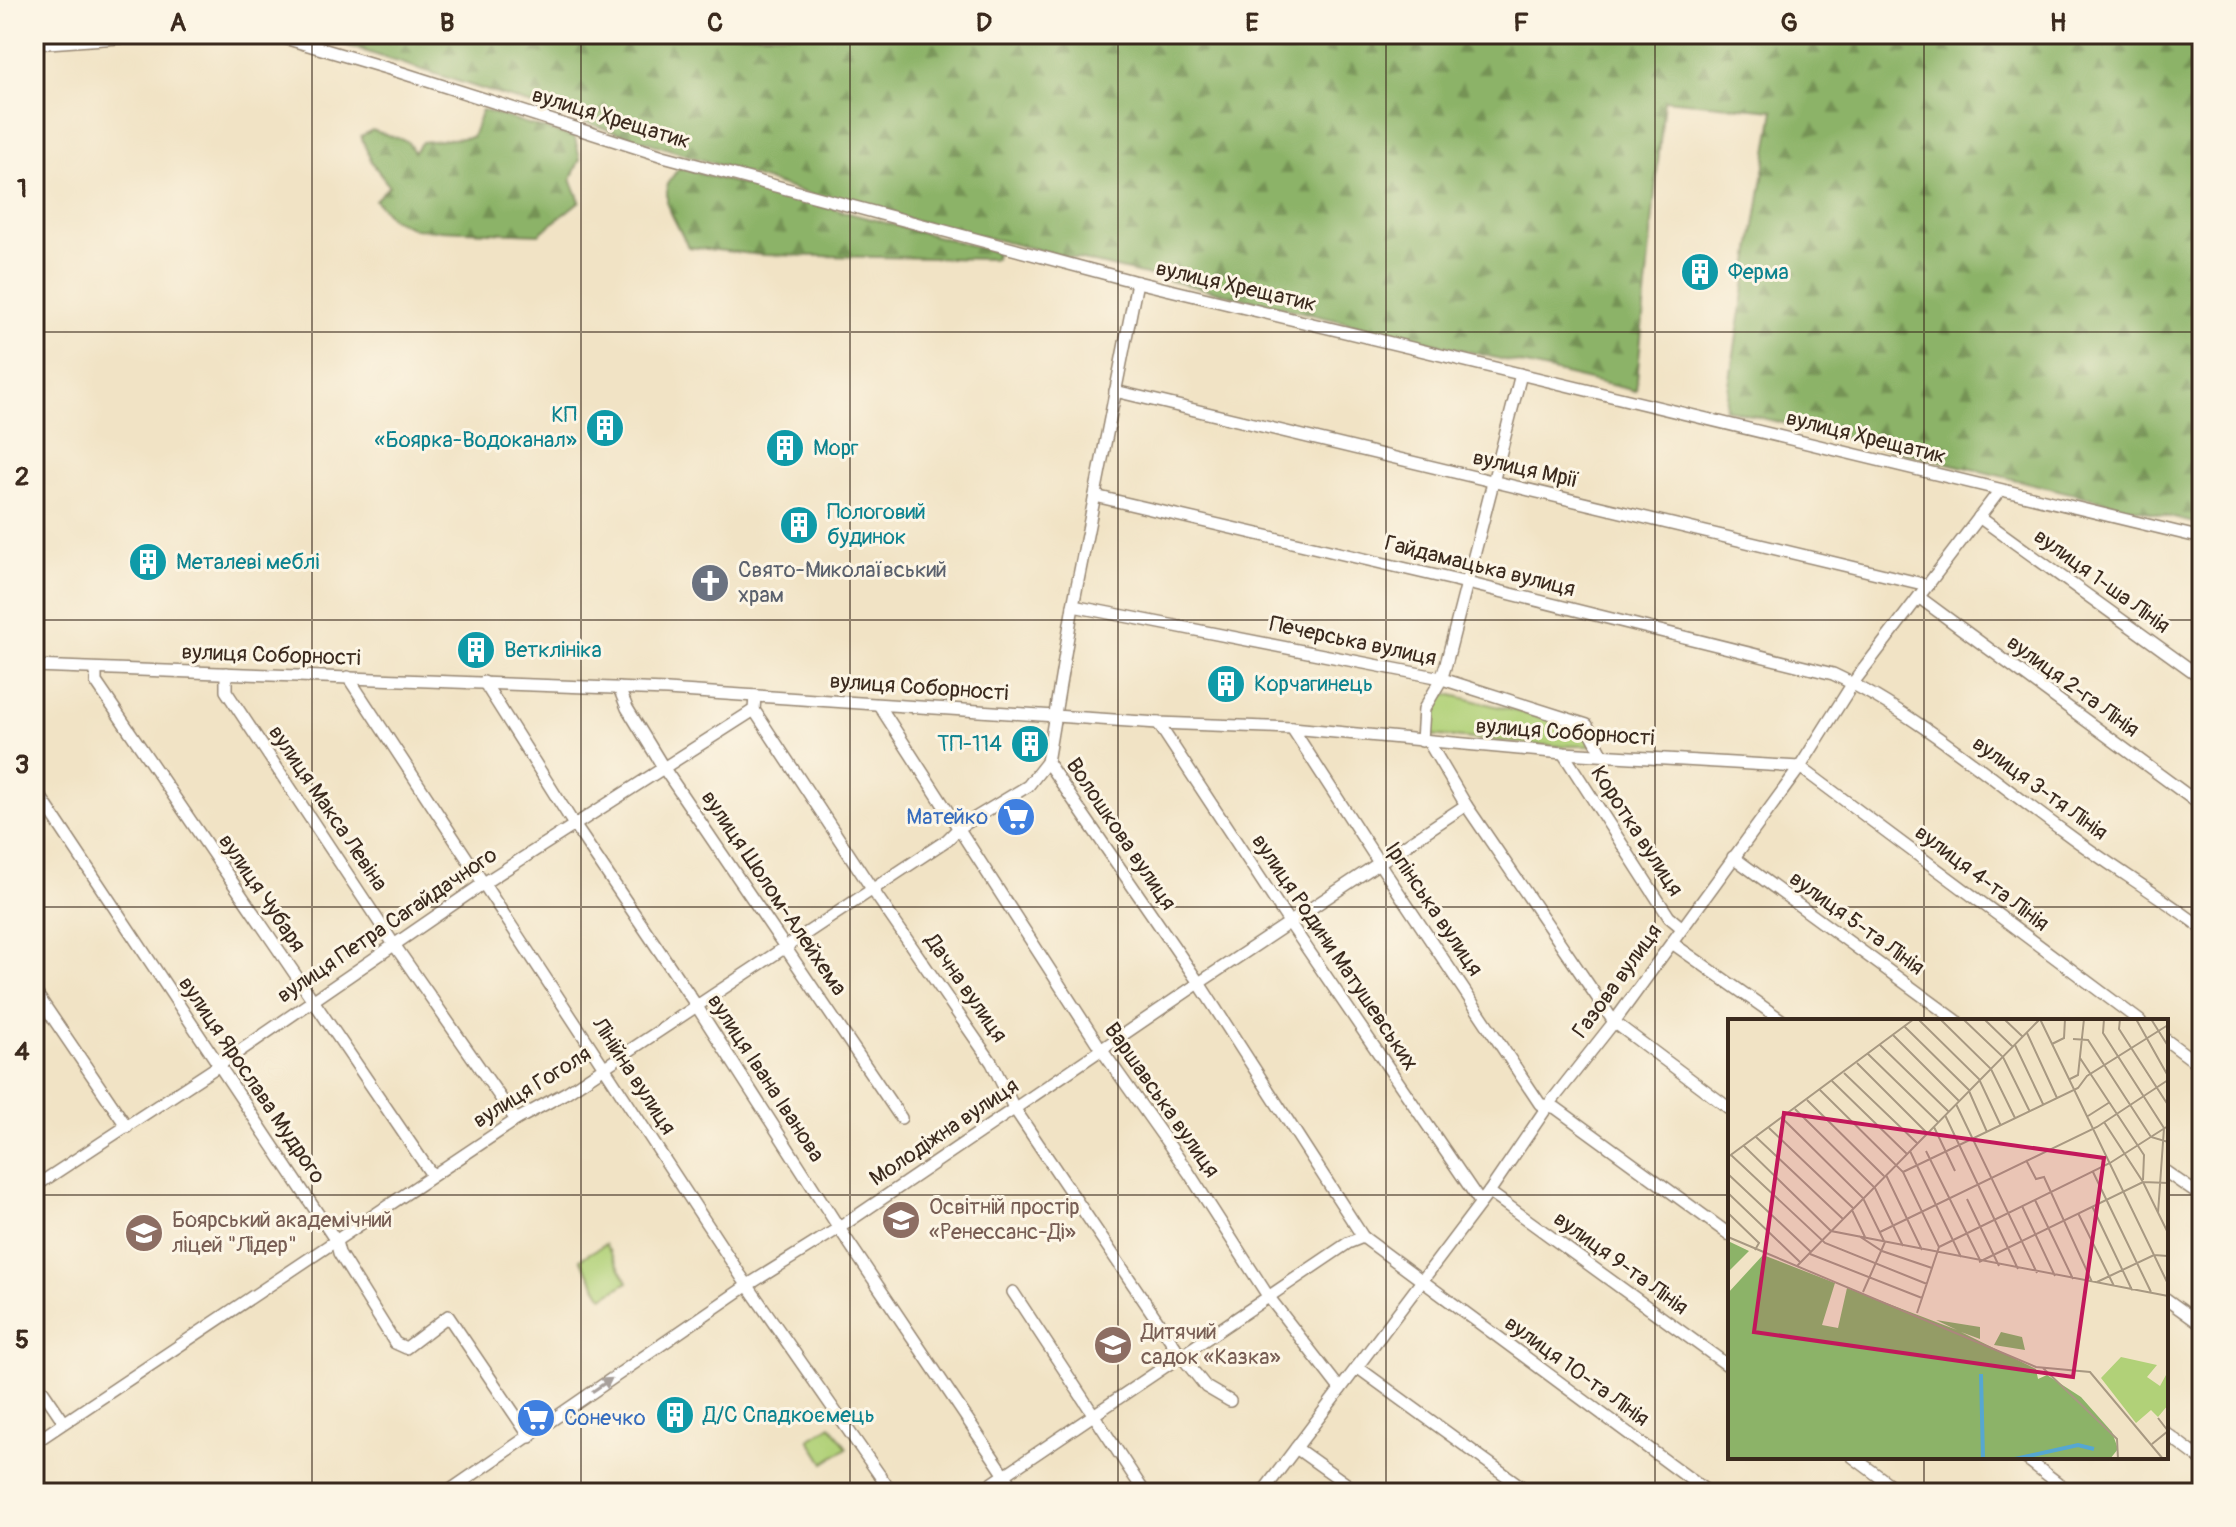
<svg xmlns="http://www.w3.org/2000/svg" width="2236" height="1527" font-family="Pangolin,sans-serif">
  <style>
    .green { fill: #b1d178; stroke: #767e4b; stroke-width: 2 }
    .forest { fill: url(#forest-firs); stroke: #646e43; stroke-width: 2 }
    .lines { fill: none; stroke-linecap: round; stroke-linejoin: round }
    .minor-casing { stroke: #968672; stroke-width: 14 }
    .minor { stroke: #fff; stroke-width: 11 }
    .oneway { fill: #a79f9a }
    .grid { fill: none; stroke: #3b2a1e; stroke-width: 2; stroke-opacity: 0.55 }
    .labels { text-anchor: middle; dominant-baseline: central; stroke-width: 6; stroke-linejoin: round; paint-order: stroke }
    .street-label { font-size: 22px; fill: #3b2a1e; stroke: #fcf5e5 }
    .culture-label { font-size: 22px; fill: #0d838f; stroke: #fcf5e5; text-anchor: start }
    .worship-label { font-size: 22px; fill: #5b616d; stroke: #fcf5e5; text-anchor: start }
    .shop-label { font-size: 22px; fill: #366cbe; stroke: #fcf5e5; text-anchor: end }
    .education-label { font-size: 22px; fill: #785e54; stroke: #fcf5e5; text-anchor: start }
    .inset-river { fill: none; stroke: #56a7d1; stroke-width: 4 }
    .inset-road { fill: none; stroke: #a89982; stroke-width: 2 }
    .view { fill: #c2185b; fill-opacity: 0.15; stroke: #c2185b; stroke-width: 4 }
    .inset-edge { fill: none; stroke: #3b2a1e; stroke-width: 4 }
    .neatline { fill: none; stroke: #3b2a1e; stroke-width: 3 }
    .grid-label { font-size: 26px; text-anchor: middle; font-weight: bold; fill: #3b2a1e }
  </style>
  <defs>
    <pattern id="forest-firs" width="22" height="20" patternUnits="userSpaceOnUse" patternTransform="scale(2)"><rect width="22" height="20" fill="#8cb368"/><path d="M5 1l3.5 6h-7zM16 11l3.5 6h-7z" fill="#749255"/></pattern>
  </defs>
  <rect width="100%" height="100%" fill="#fcf5e5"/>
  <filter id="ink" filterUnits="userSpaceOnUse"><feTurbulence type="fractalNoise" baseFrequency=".0125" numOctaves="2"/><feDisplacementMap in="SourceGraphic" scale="16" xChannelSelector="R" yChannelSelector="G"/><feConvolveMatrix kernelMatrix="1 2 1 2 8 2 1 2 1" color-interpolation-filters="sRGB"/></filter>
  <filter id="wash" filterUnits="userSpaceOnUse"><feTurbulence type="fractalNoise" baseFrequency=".006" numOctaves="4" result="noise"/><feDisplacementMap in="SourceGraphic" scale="32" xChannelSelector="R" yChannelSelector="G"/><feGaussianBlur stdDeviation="1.8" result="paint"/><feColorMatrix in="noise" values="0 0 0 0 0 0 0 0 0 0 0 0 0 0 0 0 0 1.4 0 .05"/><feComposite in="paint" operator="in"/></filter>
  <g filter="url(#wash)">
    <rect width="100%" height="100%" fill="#f1e3c5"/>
    <g class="green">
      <path d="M1444,693L1583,728L1592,746H1553L1430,735L1433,709Z"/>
      <path d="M605,1244L628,1282L603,1297L580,1259Z"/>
      <path d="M831,1425L847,1448L824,1463L809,1439Z"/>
    </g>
    <g class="forest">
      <path d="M311,34H2202V525L1725,409L1774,110L1664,100L1636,391L824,199Z"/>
      <path d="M482,110L575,138L580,159L571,179L580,201L539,234L415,229L391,218L375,200L389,186L371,161L361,136L372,130L407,141L414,152L422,142L472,137Z"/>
      <path d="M679,168L996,252L995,259L762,255L688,247L667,205V184Z"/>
    </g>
  </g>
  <g filter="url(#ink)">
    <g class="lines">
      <g class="minor-casing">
        <g id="minor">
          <path d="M271,34L393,70L663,156L1133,281L2202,538"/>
          <path d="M34,44L174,34"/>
          <path d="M1137,282L1073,606L1047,762L1199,983L1363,1237L1709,1493"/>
          <path d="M1115,391L1927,585"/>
          <path d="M1095,496L1467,583L1833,674C1916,713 1991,779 2066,833C2110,866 2158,894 2202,928"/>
          <path d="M1979,517L2202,678"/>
          <path d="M1920,598L2202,806"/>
          <path d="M1073,606L1436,677L1587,725L1603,755"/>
          <path d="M34,666L667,690L1158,723L1292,728L1563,753L1800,767L2140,1021"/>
          <path d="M96,669V682L432,1175"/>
          <path d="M226,673V691L393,943L516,1120"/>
          <path d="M348,677L741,1276L892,1493"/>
          <path d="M484,682L573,823L696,1005L839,1228L1017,1493"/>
          <path d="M619,688L627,708L663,767L901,1118"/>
          <path d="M879,705L1101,1049L1189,1173L1268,1296L1340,1389"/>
          <path d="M754,710L872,889L992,1063L1014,1108L1182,1357L1206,1387L1230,1401"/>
          <path d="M1158,723L1289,922L1480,1202"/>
          <path d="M1292,728L1385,872L1540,1104L1556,1108L1730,1235"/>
          <path d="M1422,741L1424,709L1441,680L1446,664L1521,374"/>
          <path d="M1428,741L1466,805L1614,1022L1730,1109"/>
          <path d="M1563,753L1669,917L1681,927"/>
          <path d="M34,787L336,1241L339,1253L395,1343L406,1348L448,1316L530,1437"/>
          <path d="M1733,857L1957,1021"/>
          <path d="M1672,943L1783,1021"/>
          <path d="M34,990L127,1127"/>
          <path d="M2166,1040L2202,1067"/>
          <path d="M2166,1172L2202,1197"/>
          <path d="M34,1187L218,1066L484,883L754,710L755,696"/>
          <path d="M1489,1192L1730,1367"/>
          <path d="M1013,1292L1145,1493"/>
          <path d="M2166,1299L2202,1325"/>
          <path d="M1357,1367L1530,1493"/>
          <path d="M34,1378L64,1422"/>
          <path d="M2166,1433L2202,1460"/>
          <path d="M34,1443L516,1120L567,1092L947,840L960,827L1028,786L1047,762"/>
          <path d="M1296,1448L1359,1493"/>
          <path d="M1853,1457L1901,1493"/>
          <path d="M2024,1457L2071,1493"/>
          <path d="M446,1493L748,1285L839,1228L1199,983L1466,805"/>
          <path d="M978,1493L1348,1243L1363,1237"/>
          <path d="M1262,1493L1489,1192L1547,1107L1614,1022L1800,767L1853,683L2000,490"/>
        </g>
      </g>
      <use href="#minor" class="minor"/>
    </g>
    <defs><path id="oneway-solid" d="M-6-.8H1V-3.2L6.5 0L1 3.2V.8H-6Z" transform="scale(2)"/></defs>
    <use class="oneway" href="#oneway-solid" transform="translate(602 1385) rotate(-34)"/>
  </g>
  <path class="grid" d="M312,34V1493M581,34V1493M850,34V1493M1118,34V1493M1386,34V1493M1655,34V1493M1924,34V1021M34,332H2202M34,620H2202M34,907H2202M34,1195H1730M2166,1195H2202M1924,1457V1493"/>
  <defs>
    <g id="building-disc" transform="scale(2)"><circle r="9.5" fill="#0f9aa8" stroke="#fcf5e5"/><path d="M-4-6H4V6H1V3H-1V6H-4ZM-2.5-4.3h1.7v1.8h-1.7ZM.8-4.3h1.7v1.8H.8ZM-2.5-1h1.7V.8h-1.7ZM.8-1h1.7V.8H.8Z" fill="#fff"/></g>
    <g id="church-disc" transform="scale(2)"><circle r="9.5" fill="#6b7280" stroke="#fcf5e5"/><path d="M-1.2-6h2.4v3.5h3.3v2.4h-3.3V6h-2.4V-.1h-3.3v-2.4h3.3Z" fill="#fff"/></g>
    <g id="supermarket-disc" transform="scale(2)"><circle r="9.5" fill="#3f7fe0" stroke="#fcf5e5"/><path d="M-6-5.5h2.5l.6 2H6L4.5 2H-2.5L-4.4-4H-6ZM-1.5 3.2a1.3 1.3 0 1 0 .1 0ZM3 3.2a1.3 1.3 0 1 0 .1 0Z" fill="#fff"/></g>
    <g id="university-disc" transform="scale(2)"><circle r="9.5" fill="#8d6e63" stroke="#fcf5e5"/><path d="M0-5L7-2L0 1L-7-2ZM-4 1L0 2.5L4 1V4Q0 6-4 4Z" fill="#fff"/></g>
    <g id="school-disc" transform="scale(2)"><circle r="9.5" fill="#8d6e63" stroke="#fcf5e5"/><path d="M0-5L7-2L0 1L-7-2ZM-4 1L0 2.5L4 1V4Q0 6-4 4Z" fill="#fff"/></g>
  </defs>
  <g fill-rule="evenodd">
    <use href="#building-disc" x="1700" y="272"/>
    <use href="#building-disc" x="605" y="428"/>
    <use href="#building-disc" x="785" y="448"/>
    <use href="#building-disc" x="799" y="525"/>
    <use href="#building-disc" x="148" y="562"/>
    <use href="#church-disc" x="710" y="583"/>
    <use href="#building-disc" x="476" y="650"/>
    <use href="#building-disc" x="1226" y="684"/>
    <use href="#building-disc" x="1030" y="744"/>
    <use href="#supermarket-disc" x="1016" y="817"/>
    <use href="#university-disc" x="901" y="1220"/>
    <use href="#school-disc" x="144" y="1233"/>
    <use href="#school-disc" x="1113" y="1345"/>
    <use href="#building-disc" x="675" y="1415"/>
    <use href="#supermarket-disc" x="536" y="1418"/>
  </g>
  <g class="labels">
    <g class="street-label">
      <text transform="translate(611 118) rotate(17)">вулиця Хрещатик</text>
      <text transform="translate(1236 286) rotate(13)">вулиця Хрещатик</text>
      <text transform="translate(1866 437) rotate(14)">вулиця Хрещатик</text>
      <text transform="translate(1526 469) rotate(13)">вулиця Мрії</text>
      <text transform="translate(1480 566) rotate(14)">Гайдамацька вулиця</text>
      <text transform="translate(2102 581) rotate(36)">вулиця 1-ша Лінія</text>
      <text transform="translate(1353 641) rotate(12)">Печерська вулиця</text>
      <text transform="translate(271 655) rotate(2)">вулиця Соборності</text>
      <text transform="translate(2073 686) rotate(36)">вулиця 2-га Лінія</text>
      <text transform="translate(919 687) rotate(4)">вулиця Соборності</text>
      <text transform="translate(1565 732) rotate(4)">вулиця Соборності</text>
      <text transform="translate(2040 788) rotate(36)">вулиця 3-тя Лінія</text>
      <text transform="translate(328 808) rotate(56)">вулиця Макса Левіна</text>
      <text transform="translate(1637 831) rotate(57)">Коротка вулиця</text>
      <text transform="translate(1121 834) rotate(56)">Волошкова вулиця</text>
      <text transform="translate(1982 878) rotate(37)">вулиця 4-та Лінія</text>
      <text transform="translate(262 893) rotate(56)">вулиця Чубаря</text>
      <text transform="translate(774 893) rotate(56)">вулиця Шолом-Алейхема</text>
      <text transform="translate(1434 909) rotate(56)">Ірпінська вулиця</text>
      <text transform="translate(1857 923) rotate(36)">вулиця 5-та Лінія</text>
      <text transform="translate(387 925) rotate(-34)">вулиця Петра Сагайдачного</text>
      <text transform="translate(1335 952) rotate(56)">вулиця Родини Матушевських</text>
      <text transform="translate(1617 981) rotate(-54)">Газова вулиця</text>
      <text transform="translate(966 988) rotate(55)">Дачна вулиця</text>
      <text transform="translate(634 1076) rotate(57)">Лінійна вулиця</text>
      <text transform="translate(766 1078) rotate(57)">вулиця Івана Іванова</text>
      <text transform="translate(252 1080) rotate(56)">вулиця Ярослава Мудрого</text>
      <text transform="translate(532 1087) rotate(-32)">вулиця Гоголя</text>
      <text transform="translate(1162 1100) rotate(55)">Варшавська вулиця</text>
      <text transform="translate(944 1132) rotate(-34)">Молодіжна вулиця</text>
      <text transform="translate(1621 1263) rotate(36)">вулиця 9-та Лінія</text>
      <text transform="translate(1577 1371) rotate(36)">вулиця 10-та Лінія</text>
    </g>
    <g class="culture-label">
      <text x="1728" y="272">Ферма</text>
      <text x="577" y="415" text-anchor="end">КП<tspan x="577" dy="25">«Боярка-Водоканал»</tspan></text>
      <text x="813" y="448">Морг</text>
      <text x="827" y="512">Пологовий<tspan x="827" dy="25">будинок</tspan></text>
      <text x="176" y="562">Металеві меблі</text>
      <text x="504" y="650">Ветклініка</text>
      <text x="1254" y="684">Корчагинець</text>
      <text x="1002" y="744" text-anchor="end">ТП-114</text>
      <text x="703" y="1415">Д/С Спадкоємець</text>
    </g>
    <g class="worship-label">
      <text x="738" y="570">Свято-Миколаївський<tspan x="738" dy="25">храм</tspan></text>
    </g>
    <g class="shop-label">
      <text x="988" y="817">Матейко</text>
      <text x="564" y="1418" text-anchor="start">Сонечко</text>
    </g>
    <g class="education-label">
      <text x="929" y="1207">Освітній простір<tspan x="929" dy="25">«Ренессанс-Ді»</tspan></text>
      <text x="172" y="1220">Боярський академічний<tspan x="172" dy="25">ліцей "Лідер"</tspan></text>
      <text x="1141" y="1332">Дитячий<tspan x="1141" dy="25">садок «Казка»</tspan></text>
    </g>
  </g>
  <g transform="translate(1728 1019)">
    <rect width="440" height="440" fill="#f1e3c5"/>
    <path d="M0,222L21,232L0,253ZM35,236L107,264L94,306L110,309L119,269L229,311L208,301L252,308V320L233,313L308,350L310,360L319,356L353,378L384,413L390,430L382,440H0V274ZM273,313L294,318L297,331L266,326Z" fill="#8cb368"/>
    <path d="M393,338L429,346L419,358L432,367L438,356L440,386L430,398L423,391L408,404L373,359Z" fill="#b1d178"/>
    <path class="inset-river" d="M253,355L255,440M287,440L350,426L366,430"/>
    <path class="inset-road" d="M190,0L251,60L273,107M212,0L263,50L287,99M235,0L275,38L302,93M256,0L285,28M276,0L295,18M312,0L440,265M376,0L375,14L436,109L430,194M392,0L391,10L440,86M408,0L440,57M423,0L440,27M176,7L242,72M299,14L329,79M165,16L231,82M345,20L360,21L423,118L440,123M324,25L336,19L337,0M152,26L221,93M287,26L315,85M140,35L210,103M352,39L416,136L415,161M129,44L199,114M116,54L189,124M342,60L350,56L356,0M104,62L179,135M92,71L175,153L211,228L189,294M241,72L259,113M79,81L156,157M228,85L309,254M67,90L147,169L175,227M217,96L290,250M360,97L382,83M54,99L135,179L156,222M376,103L415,163L440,214M206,108L227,152M41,109L125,189M28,118L115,200M16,127L103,212L440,277M182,132L233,238M198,132L252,241M3,136L97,224L199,265M0,138L186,0M298,141L308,160L316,158L364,263M175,153L350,69L359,57L440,6M365,153L423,273M0,155L83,233M158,156L194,231M0,174L73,244M239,180L271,247M307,181L345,260M294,187L327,257M364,187L404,271M124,191L137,218M0,194L31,224L27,231M350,194L386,267M152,213L369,108L440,61M131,217L154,232L204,249M0,218L308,348L362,353L435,440M211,228L382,144L440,107M82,235L194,279M251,243L415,163L440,164M69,247L312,0M369,263L426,236L440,237M135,273L157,223M315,349L389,420L390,440M424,425L440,412L430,399"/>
    <path class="view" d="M56,94L376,139L345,358L26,313Z"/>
    <rect width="440" height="440" class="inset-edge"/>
  </g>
  <rect width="2236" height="1527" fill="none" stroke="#fcf5e5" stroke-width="88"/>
  <rect x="44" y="44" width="2148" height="1439" class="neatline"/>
  <g class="grid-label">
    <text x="178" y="31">A</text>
    <text x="447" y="31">B</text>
    <text x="715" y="31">C</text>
    <text x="984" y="31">D</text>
    <text x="1252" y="31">E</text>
    <text x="1521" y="31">F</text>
    <text x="1789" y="31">G</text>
    <text x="2058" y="31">H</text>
    <text x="22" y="197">1</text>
    <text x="22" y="485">2</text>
    <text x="22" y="773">3</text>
    <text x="22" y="1060">4</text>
    <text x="22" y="1348">5</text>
  </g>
</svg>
